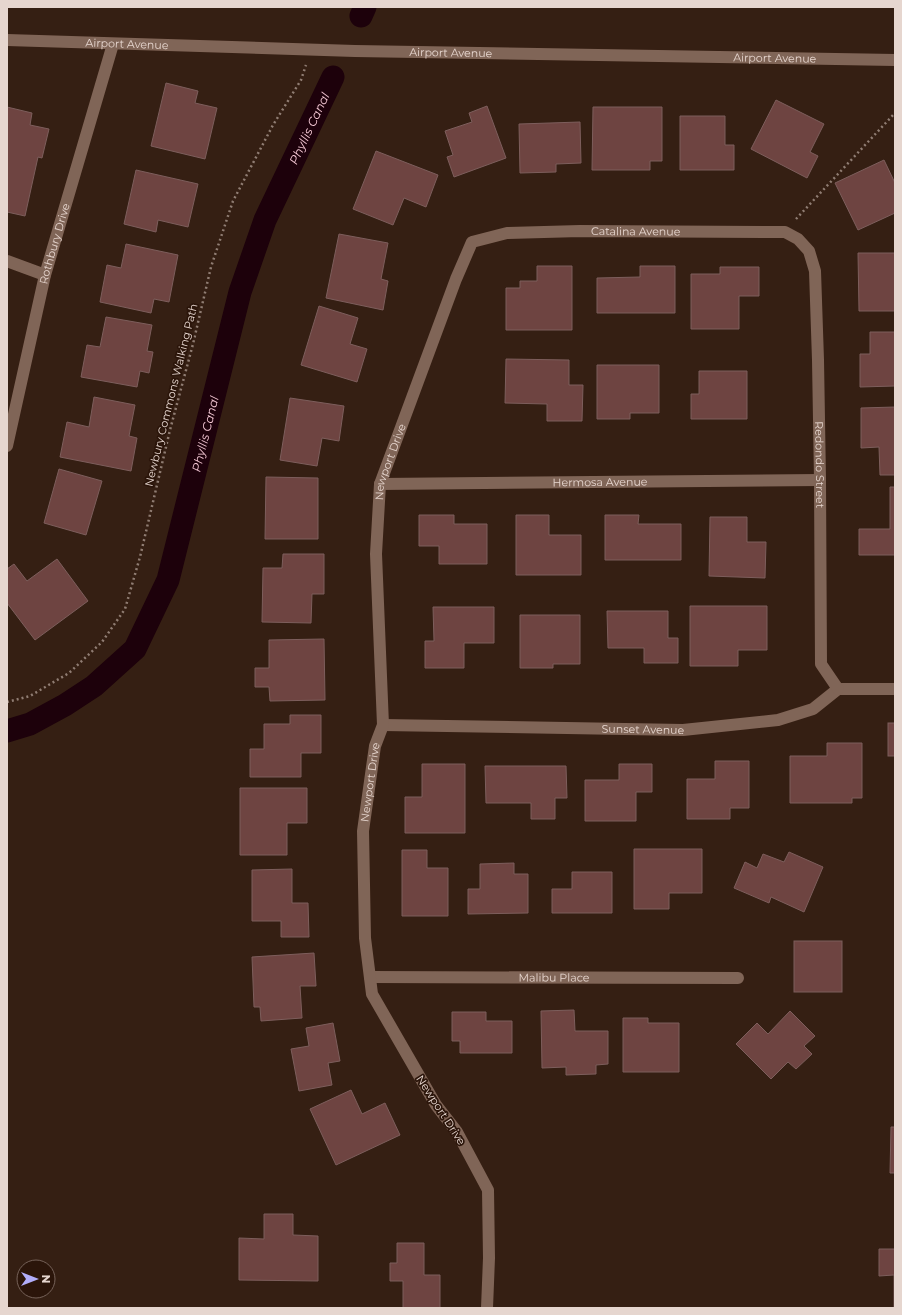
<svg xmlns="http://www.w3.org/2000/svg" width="902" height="1315" font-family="Montserrat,sans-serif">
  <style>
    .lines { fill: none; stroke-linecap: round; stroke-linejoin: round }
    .canal { stroke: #1d010b; stroke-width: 23 }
    .building { fill: #6e4441; stroke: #7d5e5c }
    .path { stroke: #907d73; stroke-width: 2.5; stroke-dasharray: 2 3; stroke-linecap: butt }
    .street { stroke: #806557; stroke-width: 12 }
    .labels { text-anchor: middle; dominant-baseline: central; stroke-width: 3.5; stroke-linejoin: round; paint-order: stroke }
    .street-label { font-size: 11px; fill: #e6d6cf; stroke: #2b150a }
    .water-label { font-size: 12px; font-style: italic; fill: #f8cbd8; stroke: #2b150a }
  </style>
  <rect width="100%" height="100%" fill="#351f13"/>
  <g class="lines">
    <g class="canal">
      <path d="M361,16L365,7"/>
      <path id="s1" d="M7,731L30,724L65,705L94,686L135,649L168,580L240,292L265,220L333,77"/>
    </g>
  </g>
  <g class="building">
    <path d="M166,83L198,91L195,103L217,108L205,159L151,146Z"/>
    <path d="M776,100L824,124L810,152L818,156L807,178L751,149Z"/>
    <path d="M487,106L506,158L454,177L447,157L453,155L445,131L472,122L469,113Z"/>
    <path d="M7,107L32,113L30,125L49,129L42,158L38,157L25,216L7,212Z"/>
    <path d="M593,107H662V161H650V170H592Z"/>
    <path d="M680,116H725V145H734V170H680Z"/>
    <path d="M580,122L581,163L556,164V172L520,173L519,124Z"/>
    <path d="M376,151L438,175L426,207L404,198L393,225L353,209Z"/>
    <path d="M884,160L895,183V213L858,230L835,183Z"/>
    <path d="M136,170L198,184L188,227L158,220L156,232L124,224Z"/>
    <path d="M339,234L388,243L381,279L388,281L383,310L326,298Z"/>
    <path d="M126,244L178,255L169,302L154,299L151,313L100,302L107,265L121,268Z"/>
    <path d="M858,253H895V311H859Z"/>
    <path d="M537,266H572V330H506V288H520V281H537Z"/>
    <path d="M640,266H675V313H597V278L640,277Z"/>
    <path d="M720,267H759V296H739V329H691V274H720Z"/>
    <path d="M319,306L358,318L350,344L367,349L357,382L301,365Z"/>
    <path d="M106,317L152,325L147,351L153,352L149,373L140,371L137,387L81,377L87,345L100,347Z"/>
    <path d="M870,332H895V386L860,387V354H870Z"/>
    <path d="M506,359L569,360V385H583L582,421H547V404L505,403Z"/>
    <path d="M597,365H659V413H630V419H597Z"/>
    <path d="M699,371H747V419H691V394H699Z"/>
    <path d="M94,397L135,405L129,436L137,438L131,471L60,457L67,422L89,427Z"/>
    <path d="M290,398L344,406L339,441L322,438L317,466L280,460Z"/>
    <path d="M895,407V475H880L879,447L861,448V408Z"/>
    <path d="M59,469L102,481L86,535L44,523Z"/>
    <path d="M266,477L318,478V539H265Z"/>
    <path d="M890,487H895V555H859V529H890Z"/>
    <path d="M419,515H454V524H487V564H439V546H419Z"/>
    <path d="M516,515H549V535H581V575H516Z"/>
    <path d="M605,515H639L638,524H681V560H605Z"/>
    <path d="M710,517H747V542H766L765,578L709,576Z"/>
    <path d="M283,554H324V594H312L311,623L262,622L263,568H282Z"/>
    <path d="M57,559L88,601L35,640L7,603V569L14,564L27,581Z"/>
    <path d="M690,606H767V650H738V666H690Z"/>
    <path d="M433,607H494V643H464V668H425V641H434Z"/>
    <path d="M607,611H668V638H678V663H644V648H608Z"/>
    <path d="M520,615H580V664H553V668H520Z"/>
    <path d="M324,639L325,700L270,701L269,687H255V668H269V640Z"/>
    <path d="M290,715H321V753H301V777H250V749H264V724H290Z"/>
    <rect x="888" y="723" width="7" height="33"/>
    <path d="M827,743H862V798H852V803H790V756H827Z"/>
    <path d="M715,761H749V808H730V819H687V779H715Z"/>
    <path d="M422,764H465V833H405V797H422Z"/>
    <path d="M619,764H652V792H636V821H585V780H619Z"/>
    <path d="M485,766H566L567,798H555V819H531V803H486Z"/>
    <path d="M240,788H307V823H287V855H240Z"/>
    <path d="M634,849H702V893H669V909H634Z"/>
    <path d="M402,850H427V868H448V916H402Z"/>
    <path d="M789,852L823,867L804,912L771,897L769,903L734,888L745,862L757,868L763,854L784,862Z"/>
    <path d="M514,863V874H528V913L468,914V889H480V864Z"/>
    <path d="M292,869V903H308L309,937H281V921H252V870Z"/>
    <path d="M572,872H612V913H552V889H572Z"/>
    <rect x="794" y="941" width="48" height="51"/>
    <path d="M314,953L316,986H300L302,1018L261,1021L260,1007H254L252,957Z"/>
    <path d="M574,1010L575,1031H608V1064L596,1065V1074L566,1075V1067L542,1068L541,1011Z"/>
    <path d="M790,1011L815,1036L804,1046L812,1054L796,1069L788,1062L771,1079L736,1044L757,1023L768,1034Z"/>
    <path d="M452,1012H486V1021H512V1053H460V1041H452Z"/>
    <path d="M623,1018H648V1023H679V1072H623Z"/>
    <path d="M333,1023L340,1061L328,1063L332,1085L299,1091L291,1049L309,1046L306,1028Z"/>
    <path d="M351,1090L362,1114L385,1103L400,1135L336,1165L310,1109Z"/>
    <path d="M891,1127H895V1173H890Z"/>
    <path d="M264,1214H293V1235L318,1236V1281L239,1280V1238L264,1239Z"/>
    <path d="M397,1243H424V1275H440V1308H403V1281H390V1263H397Z"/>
    <path d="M879,1249H895V1308H894V1275L879,1276Z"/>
  </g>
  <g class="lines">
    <g class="path">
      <path d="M796,219L895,113"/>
      <path d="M7,702L30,696L69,673L102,642L125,609L140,557L170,430L193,344L211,267L233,201L273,125L301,80L306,65"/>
    </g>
    <g class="street">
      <path id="s2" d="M7,40L355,51L895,60"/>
      <path d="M7,261L45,275"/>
      <path id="s3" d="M7,446L45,275L113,44"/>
      <path id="s4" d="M380,484L820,480"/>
      <path id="s5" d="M383,725L683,730L778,720L813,709L838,689H895"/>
      <path id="s6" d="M370,977L738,978"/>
      <path id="s7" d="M487,1308L489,1258L488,1190L457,1132L436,1105L372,994L365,938L363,831L375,746L383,725L376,554L380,484L456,279L472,242L507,233L580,231L785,232L798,239L809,251L815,271L818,360L820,480L821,664L838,689"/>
    </g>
  </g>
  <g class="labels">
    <g class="street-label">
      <text stroke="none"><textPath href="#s2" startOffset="120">Airport Avenue</textPath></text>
      <text stroke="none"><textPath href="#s2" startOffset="444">Airport Avenue</textPath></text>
      <text stroke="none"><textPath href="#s2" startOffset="768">Airport Avenue</textPath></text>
      <text stroke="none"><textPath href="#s7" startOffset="1283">Catalina Avenue</textPath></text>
      <text stroke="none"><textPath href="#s3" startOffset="208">Rothbury Drive</textPath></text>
      <text transform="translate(171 395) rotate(-76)">Newbury Commons Walking Path</text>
      <text stroke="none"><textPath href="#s7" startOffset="883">Newport Drive</textPath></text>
      <text stroke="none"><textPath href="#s7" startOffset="1678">Redondo Street</textPath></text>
      <text stroke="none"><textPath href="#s4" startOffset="220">Hermosa Avenue</textPath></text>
      <text stroke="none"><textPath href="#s5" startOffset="260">Sunset Avenue</textPath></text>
      <text stroke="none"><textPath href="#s7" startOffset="559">Newport Drive</textPath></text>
      <text stroke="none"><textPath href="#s6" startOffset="184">Malibu Place</textPath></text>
      <text transform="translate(441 1110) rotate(57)">Newport Drive</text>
    </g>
    <g class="water-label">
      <text stroke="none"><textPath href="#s1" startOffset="705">Phyllis Canal</textPath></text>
      <text stroke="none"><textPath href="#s1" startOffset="381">Phyllis Canal</textPath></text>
    </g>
  </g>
  <rect width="902" height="1315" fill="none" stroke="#e6d6cf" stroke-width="16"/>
  <g transform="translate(36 1279) rotate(90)"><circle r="19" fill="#2b150a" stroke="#766259"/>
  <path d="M0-3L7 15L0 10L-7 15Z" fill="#b2adf9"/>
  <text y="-6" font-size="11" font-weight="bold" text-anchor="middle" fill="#e6d6cf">N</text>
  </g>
</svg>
